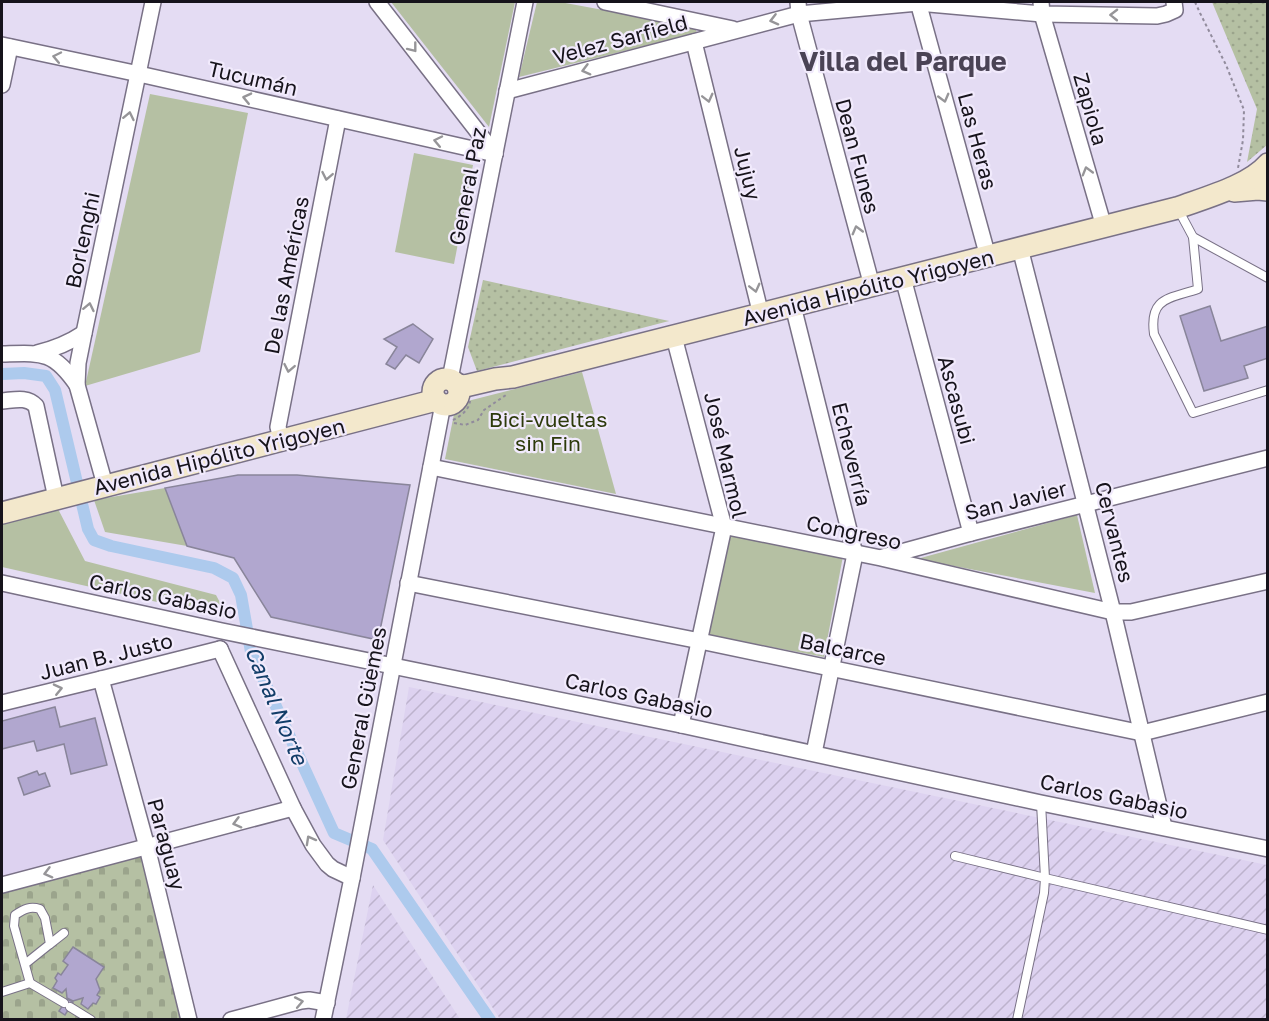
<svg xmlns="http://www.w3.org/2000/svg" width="1269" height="1021" font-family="'Golos Text',sans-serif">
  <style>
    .industrial { fill: url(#industrial-furrows) }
    .built { fill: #ddd2f0 }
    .grass { fill: url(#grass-dots) }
    .cemetery { fill: url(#cemetery-stones) }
    .park { fill: #b5c0a3 }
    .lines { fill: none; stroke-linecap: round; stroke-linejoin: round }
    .canal { stroke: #adcaed; stroke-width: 12 }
    .building { fill: #b1a7cf; stroke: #89859a; stroke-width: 1.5 }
    .lane-casing { stroke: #797186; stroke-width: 10 }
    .street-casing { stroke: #797186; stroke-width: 18 }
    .secondary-casing { stroke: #797186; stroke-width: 24 }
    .path { stroke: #918b9c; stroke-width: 2; stroke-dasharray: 3 3; stroke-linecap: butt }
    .lane { stroke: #fff; stroke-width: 8 }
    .street { stroke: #fff; stroke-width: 15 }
    .secondary { stroke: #f3e8cc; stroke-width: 21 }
    .oneway { stroke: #969598 }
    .labels { text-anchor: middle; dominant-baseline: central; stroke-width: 4.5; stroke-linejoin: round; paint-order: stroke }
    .street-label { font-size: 21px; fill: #16131b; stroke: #f1eafc }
    .park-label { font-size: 21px; fill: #2d3a0b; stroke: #f1eafc }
    .water-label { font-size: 22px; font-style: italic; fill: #123d68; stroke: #f1eafc }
    .district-label { font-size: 27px; font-weight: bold; fill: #4a4355; stroke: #f1eafc }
  </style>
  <defs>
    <pattern id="industrial-furrows" width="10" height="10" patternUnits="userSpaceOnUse" patternTransform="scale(1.5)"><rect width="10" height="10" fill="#ddd2f0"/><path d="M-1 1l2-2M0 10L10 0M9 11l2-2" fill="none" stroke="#bdb3cd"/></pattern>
    <pattern id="grass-dots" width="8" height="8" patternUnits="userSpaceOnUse" patternTransform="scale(1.5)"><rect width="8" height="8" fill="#b5c0a3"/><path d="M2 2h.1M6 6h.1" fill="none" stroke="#9ba48c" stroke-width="1.8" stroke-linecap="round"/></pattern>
    <pattern id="cemetery-stones" width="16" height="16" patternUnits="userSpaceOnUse" patternTransform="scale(1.5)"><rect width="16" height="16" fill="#b5c0a3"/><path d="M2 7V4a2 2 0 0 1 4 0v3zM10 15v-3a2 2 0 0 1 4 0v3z" fill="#9ba48c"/></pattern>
  </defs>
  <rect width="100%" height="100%" fill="#e4dcf3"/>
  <g class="industrial">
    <path d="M409,687L1267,865V1019H500L383,840Z"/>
    <path d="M373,885L460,1019H346Z"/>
  </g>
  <path class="built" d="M98,685L140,841L2,877V711Z"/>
  <g class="grass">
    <path d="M1212,2H1267V145L1247,162L1257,109Z"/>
    <path d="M483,280L669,321L477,371L468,347Z"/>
  </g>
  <path class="cemetery" d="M147,847L189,1019L2,1020V885Z"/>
  <g class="park">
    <path d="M391,2H515L489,127Z"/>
    <path d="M537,2H560L695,27L697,33L519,77Z"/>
    <path d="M150,94L248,113L200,352L85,386Z"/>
    <path d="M414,153L473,165L454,264L395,252Z"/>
    <path d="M582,372L616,494L445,459L456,404Z"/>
    <path d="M165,488L187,546L105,532L94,500Z"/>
    <path d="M58,509L85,561L216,595L228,618L2,567V523Z"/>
    <path d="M1077,515L1095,593L917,559Z"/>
    <path d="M726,534L843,556L824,657L707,635Z"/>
  </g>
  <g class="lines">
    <path class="canal" d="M2,374L24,373L46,376L55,390L88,529L94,540L111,546L214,568L233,578L241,595L251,652L334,833L372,849L490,1020"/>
  </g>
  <g class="building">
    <path d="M1210,306L1221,341L1268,326V358L1244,366L1248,378L1204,391L1180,316Z"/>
    <path d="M413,324L433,339L419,363L406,355L395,369L386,364L397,347L384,339Z"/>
    <path d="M238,475H297L410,485L378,640L271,617L234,558L187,546L165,488Z"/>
    <path d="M55,707L60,727L95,718L107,765L71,774L64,744L37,751L34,741L2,749V721Z"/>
    <path d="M37,771L39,775L45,773L50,786L24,795L18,778Z"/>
    <path d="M73,947L104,967L96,979L100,990L97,995L100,997L96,1004L93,1003L88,1009L81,1004L83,998L73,1001L67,998L66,989L62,993L53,988L57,981L55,978L58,973L61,975L68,965L63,961Z"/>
    <path d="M67,999L73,1002L65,1015L59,1011Z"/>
  </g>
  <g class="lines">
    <g class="lane-casing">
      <g id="lane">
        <path d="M1178,209L1193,237L1268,278"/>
        <path d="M1193,237L1198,289C1169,299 1149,297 1154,334L1193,413L1268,390"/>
        <path d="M1041,803L1045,878L1268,930"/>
        <path d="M955,856L1045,878L1044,893L1017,1020"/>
        <path d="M50,944L64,933"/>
        <path d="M25,964L50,944L45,918L40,909C30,906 24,909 15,915L14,926L30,983"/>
        <path d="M2,992L30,983L64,1003"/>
        <path d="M70,1007L91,1020"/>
      </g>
    </g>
    <g class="street-casing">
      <g id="street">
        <path d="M377,2L495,154"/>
        <path d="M605,2L733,29"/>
        <path d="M798,2L799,14L872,286"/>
        <path d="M918,2L988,257"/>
        <path d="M1041,2L1042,14L1104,227"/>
        <path d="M694,42L761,315"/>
        <path d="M2,45L139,74L495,154"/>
        <path d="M2,85L10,47"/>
        <path d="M507,91L799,14L918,3L1042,14L1157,16L1166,14L1175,10L1174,2"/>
        <path d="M1020,248L1113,612L1164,827"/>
        <path d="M903,278L971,533"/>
        <path d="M793,306L855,554L814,753"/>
        <path d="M674,337L724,527L681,725"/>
        <path d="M37,353C54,349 69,343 84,333"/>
        <path d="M2,354C41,353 53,350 77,385"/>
        <path d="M450,379L525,2"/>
        <path d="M2,401C14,400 27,396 36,406L56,498"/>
        <path d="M281,439L278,427L338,119"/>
        <path d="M431,467L881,558L1113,612H1131L1268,581"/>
        <path d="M105,485L77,385L78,363L84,333L153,2"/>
        <path d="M883,557L971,533L1268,458"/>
        <path d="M2,583L222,631L681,725L1041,803L1268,849"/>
        <path d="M408,583L700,641L1142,733L1268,702"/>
        <path d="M220,649L293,808L313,845L327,864L333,869L352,878"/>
        <path d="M101,679L147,847L189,1020"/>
        <path d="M2,703L101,679L220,649"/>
        <path d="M2,885L293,808"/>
        <path d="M231,1020L301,1001L309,1000L327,1003"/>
        <path d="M323,1020L352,878L443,404"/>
      </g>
    </g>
    <g class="secondary-casing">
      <g id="secondary">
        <path d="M1234,191L1258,189L1268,190"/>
        <circle cx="446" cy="392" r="13"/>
        <path d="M457,385L465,386L495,379L513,377L1177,208C1204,198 1249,186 1268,164"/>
        <path d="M2,513L436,400"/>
      </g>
    </g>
    <g class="path">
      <path d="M1195,2L1200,13L1226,65L1244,110L1243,140L1238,168"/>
      <path d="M453,420C461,416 469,410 470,401"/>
      <path d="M454,423L465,425L478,420L484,410L506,395"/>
    </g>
    <use href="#lane" class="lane"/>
    <use href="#street" class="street"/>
    <use href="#secondary" class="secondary"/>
  </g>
  <defs><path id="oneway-chevron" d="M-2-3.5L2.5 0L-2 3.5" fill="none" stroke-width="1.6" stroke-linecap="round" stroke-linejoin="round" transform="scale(1.5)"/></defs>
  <g class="oneway">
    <use href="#oneway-chevron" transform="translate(1114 15) rotate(-179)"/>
    <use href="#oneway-chevron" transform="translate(774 20) rotate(166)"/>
    <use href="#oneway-chevron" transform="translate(413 48) rotate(52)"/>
    <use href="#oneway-chevron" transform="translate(57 57) rotate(-168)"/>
    <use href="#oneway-chevron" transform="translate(586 70) rotate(165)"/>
    <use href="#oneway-chevron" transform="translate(247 98) rotate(-167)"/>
    <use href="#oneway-chevron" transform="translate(708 98) rotate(76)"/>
    <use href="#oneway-chevron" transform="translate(944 98) rotate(75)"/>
    <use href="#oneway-chevron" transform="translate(129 116) rotate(-78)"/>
    <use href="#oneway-chevron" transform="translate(438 141) rotate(-168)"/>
    <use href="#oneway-chevron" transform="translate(1087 171) rotate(-106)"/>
    <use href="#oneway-chevron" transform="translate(327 176) rotate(101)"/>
    <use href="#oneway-chevron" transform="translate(857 230) rotate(-105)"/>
    <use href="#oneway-chevron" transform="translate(755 288) rotate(76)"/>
    <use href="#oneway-chevron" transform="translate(89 307) rotate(-78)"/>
    <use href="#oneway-chevron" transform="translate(289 368) rotate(101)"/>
    <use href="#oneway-chevron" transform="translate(58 689) rotate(-13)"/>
    <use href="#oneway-chevron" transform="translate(237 823) rotate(165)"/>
    <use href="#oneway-chevron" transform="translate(310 840) rotate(-119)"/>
    <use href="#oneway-chevron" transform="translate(48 873) rotate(165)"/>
    <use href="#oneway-chevron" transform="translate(299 1002) rotate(-11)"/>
  </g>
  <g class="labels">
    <g class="street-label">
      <text transform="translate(620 39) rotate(-15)">Velez Sarfield</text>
      <text transform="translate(253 78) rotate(13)">Tucumán</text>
      <text transform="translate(1091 109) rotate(74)">Zapiola</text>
      <text transform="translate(978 141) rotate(75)">Las Heras</text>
      <text transform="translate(858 156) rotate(75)">Dean Funes</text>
      <text transform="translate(748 173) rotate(76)">Jujuy</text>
      <text transform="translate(467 186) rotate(-79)">General Paz</text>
      <text transform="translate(82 240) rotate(-78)">Borlenghi</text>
      <text transform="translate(286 275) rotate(-79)">De las Américas</text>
      <text transform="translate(868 287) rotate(-14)">Avenida Hipólito Yrigoyen</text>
      <text transform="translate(957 400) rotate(75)">Ascasubi</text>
      <text transform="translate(852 454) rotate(76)">Echeverría</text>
      <text transform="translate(726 455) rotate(77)">José Marmol</text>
      <text transform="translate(219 456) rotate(-14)">Avenida Hipólito Yrigoyen</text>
      <text transform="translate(1016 500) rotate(-14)">San Javier</text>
      <text transform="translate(854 532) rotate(12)">Congreso</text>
      <text transform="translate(1115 532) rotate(76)">Cervantes</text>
      <text transform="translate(163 596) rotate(12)">Carlos Gabasio</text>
      <text transform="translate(843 649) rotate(12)">Balcarce</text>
      <text transform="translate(106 656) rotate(-14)">Juan B. Justo</text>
      <text transform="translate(639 695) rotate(12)">Carlos Gabasio</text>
      <text transform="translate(363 708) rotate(-79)">General Güemes</text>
      <text transform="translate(1114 796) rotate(12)">Carlos Gabasio</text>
      <text transform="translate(167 844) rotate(75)">Paraguay</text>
    </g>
    <g class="park-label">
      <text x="548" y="419">Bici-vueltas<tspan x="548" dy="24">sin Fin</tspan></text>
    </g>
    <g class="water-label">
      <text transform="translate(277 705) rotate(67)">Canal Norte</text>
    </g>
    <g class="district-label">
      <text x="903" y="61">Villa del Parque</text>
    </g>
  </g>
  <rect width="1269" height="1021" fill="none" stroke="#16131b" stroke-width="6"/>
</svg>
